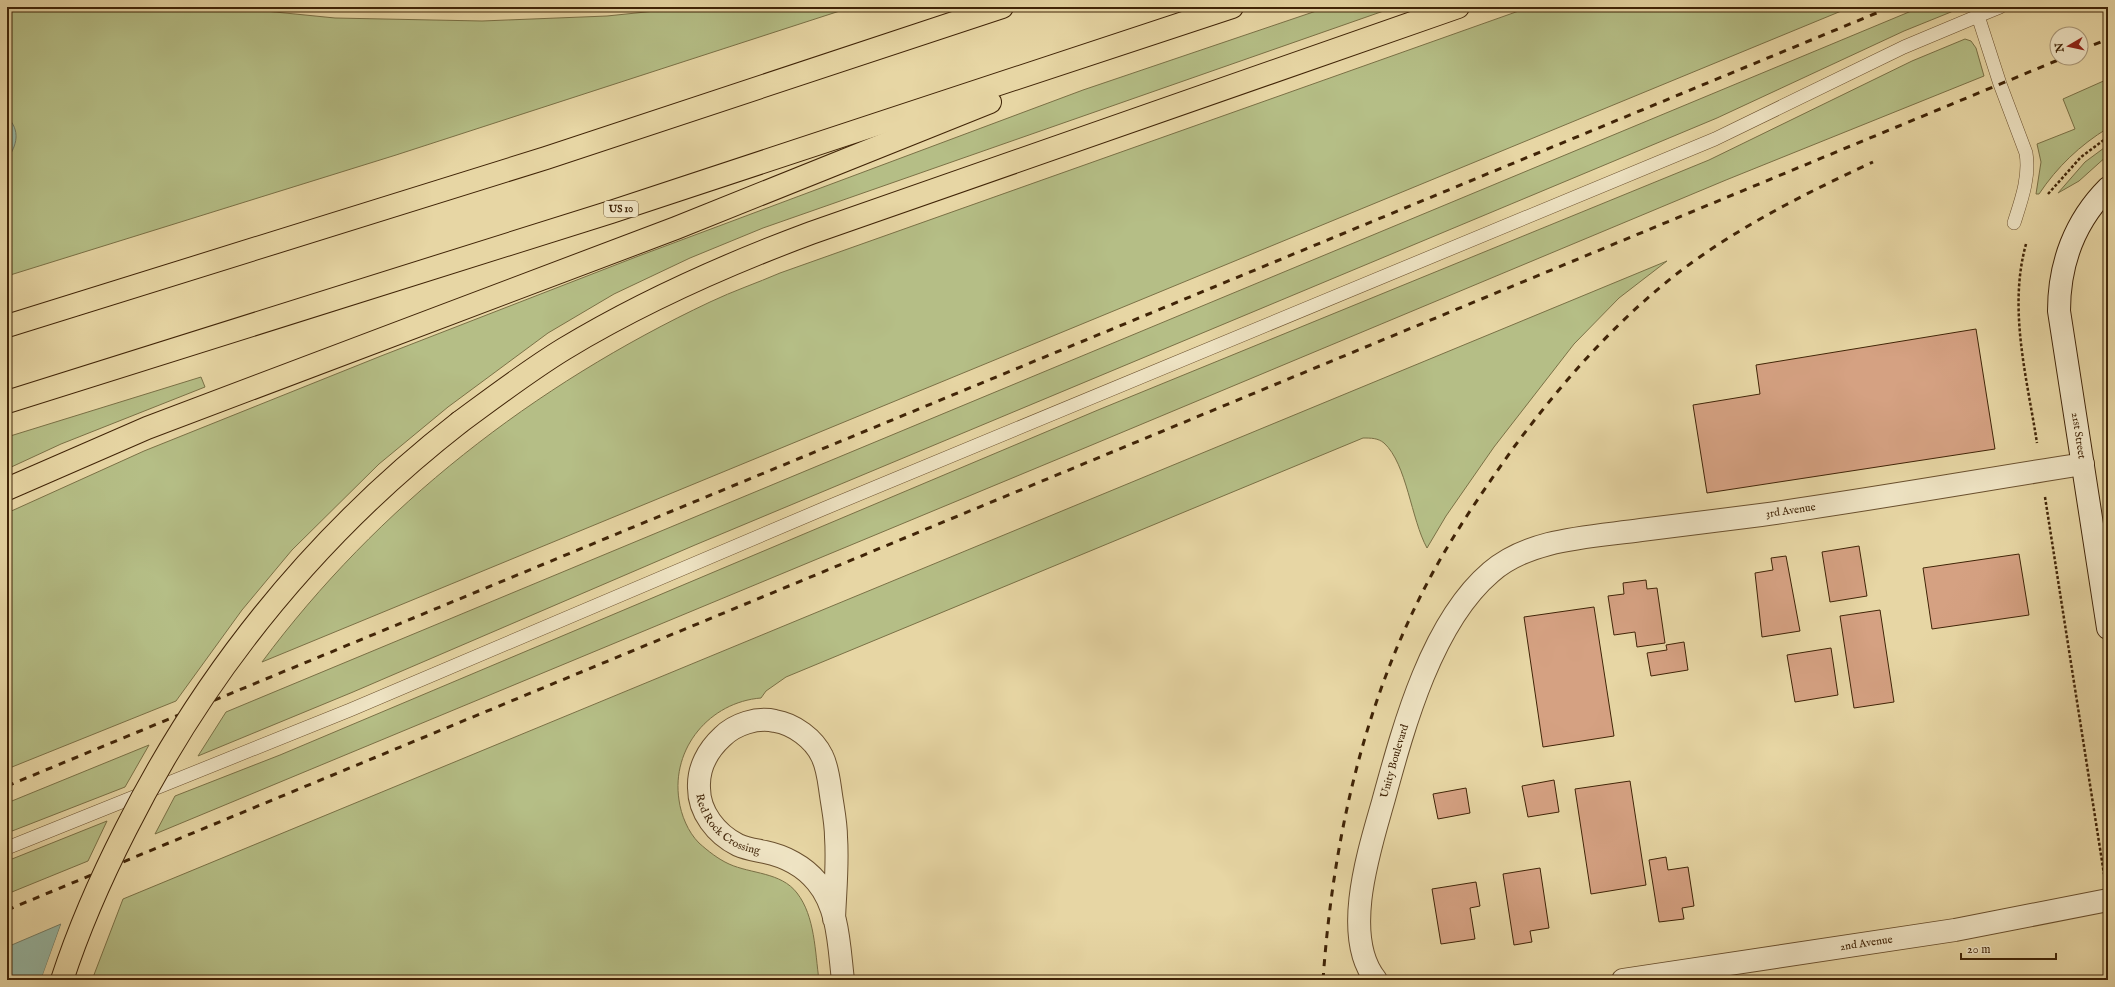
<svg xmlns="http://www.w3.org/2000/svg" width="2115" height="987" font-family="'IM FELL English',serif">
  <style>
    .green { fill: #b5be86; stroke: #7a7146 }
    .water { fill: #97b9a6; stroke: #747d66 }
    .pier { fill: #e7d6a4 }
    .building { fill: #d5a182; stroke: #402407 }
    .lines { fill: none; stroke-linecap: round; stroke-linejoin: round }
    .lane-casing { stroke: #6a502e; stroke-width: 14 }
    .street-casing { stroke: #6a502e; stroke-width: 24 }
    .secondary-casing { stroke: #402407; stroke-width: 24 }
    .highway-casing { stroke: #402407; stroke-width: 24 }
    .path { stroke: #402407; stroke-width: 2.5; stroke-dasharray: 3 2; stroke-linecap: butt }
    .lane { stroke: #efe4c4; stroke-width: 13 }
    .street { stroke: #efe4c4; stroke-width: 22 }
    .secondary { stroke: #efe4c4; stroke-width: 22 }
    .highway { stroke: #e7d6a4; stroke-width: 22 }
    .rail { stroke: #402407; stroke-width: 3; stroke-dasharray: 7 7; stroke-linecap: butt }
    .highway-bridge-casing { stroke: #402407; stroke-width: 24; stroke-linecap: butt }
    .highway-bridge { stroke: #e7d6a4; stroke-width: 22 }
    .labels { text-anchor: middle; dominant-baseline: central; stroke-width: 3.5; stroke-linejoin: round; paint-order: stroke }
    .shield { fill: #efe4c4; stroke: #745e40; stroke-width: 1 }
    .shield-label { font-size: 10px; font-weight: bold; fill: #402407 }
    .street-label { font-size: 11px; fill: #402407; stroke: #efe4c4 }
  </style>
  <rect width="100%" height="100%" fill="#e7d6a4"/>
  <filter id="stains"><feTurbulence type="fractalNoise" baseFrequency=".005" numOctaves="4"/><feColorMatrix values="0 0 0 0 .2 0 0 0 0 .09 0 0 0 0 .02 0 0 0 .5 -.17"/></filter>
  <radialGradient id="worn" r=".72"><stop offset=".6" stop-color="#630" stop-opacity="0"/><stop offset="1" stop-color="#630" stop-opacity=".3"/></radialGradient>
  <g class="green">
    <path d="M7,7H225L335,18L482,21L607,16L694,7H852L396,155L7,276Z"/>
    <path d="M1328,7H1395L763,228L690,258L614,294L548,333L448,407L379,464L292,550L242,610L176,701L7,769V513L144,451L381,356L636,257L1083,90Z"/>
    <path d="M1530,7H1851L262,662C378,506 534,385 710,302C733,291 757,283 780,273Z"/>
    <path d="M1921,7H1958L1951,12L1904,31L1717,118L695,545L353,692L198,756L226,712Z"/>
    <path d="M1965,39L1971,41L1976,48L1984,76L1726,180L1087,447L155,834L175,796L280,755L1098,410L1709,160L1912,61Z"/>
    <path d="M2108,79V128C2080,145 2057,167 2039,194H2036L2041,162L2037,144L2075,129L2063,99Z"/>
    <path d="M2108,145V155L2079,181L2058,193L2085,162Z"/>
    <path d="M1667,261L1619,298L1574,344L1494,447L1446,516L1427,548C1411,519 1407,464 1384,443C1378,438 1371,438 1363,438L786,677L766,691L761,698C710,702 671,748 679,800C681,815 688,832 699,843C708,851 718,859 729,864C751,874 781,872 797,893C815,916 815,952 819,980H92L123,899Z"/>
    <path d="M201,377L205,387L61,444L7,469V437Z"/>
    <path d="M149,745L125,787L7,833V803Z"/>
    <path d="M107,821L88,861L7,894V861Z"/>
  </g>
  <g class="water">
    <path d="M7,117C21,130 17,146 7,159Z"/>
    <path d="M61,924L41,980H7V947Z"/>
  </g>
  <path class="pier" d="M62,922L63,925L43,980H41Z"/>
  <g class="building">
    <path d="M1976,329L1995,449L1707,493L1693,405L1760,394L1756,365Z"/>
    <path d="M1859,546L1867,596L1830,602L1822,552Z"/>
    <path d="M2019,554L2029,615L1932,629L1923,568Z"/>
    <path d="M1786,556L1800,631L1762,637L1755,573L1773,570L1771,558Z"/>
    <path d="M1646,580L1647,589L1657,588L1665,643L1637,647L1635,632L1614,635L1608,596L1624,594L1623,583Z"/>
    <path d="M1594,607L1614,736L1543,747L1524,617Z"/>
    <path d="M1880,610L1894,702L1854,708L1840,616Z"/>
    <path d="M1684,642L1688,670L1651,676L1647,653L1667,650L1666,645Z"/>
    <path d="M1831,648L1838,695L1795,702L1787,655Z"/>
    <path d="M1554,780L1559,812L1528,817L1522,786Z"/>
    <path d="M1630,781L1646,885L1591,894L1575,789Z"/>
    <path d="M1466,788L1470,813L1438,819L1433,794Z"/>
    <path d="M1666,857L1668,870L1688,867L1694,906L1682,908L1684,919L1659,922L1649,860Z"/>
    <path d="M1540,868L1549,928L1530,931L1532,942L1514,945L1503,874Z"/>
    <path d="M1476,882L1480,906L1470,908L1475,939L1441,944L1432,889Z"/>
  </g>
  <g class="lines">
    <g class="lane-casing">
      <g id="lane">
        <path d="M1978,16L2000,7"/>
        <path d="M7,848L350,710L823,509L1715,139L1904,47L1978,16L2000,84L2026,153C2030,177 2021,201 2014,223"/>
      </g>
    </g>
    <g class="street-casing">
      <g id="street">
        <path id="s1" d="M834,919C835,892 838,864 836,837C836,823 833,809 831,795C829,782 828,768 822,756C814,739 794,724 775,721C757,717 735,724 722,737C708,750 698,768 699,788C699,812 716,834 738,845C747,849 756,850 765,852C784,856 804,866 817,882C839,908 839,948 843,980"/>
        <path id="s2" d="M1376,980C1341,937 1369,851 1383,802C1403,729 1431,623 1491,572C1530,538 1592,537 1641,530C1681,525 1721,520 1761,515C1868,500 1976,481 2083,464"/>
        <path id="s3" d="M1623,980L1955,930L2108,900"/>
      </g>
    </g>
    <g class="secondary-casing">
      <g id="secondary">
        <path id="s4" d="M2108,188C2075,221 2059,264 2059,311L2108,628"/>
      </g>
    </g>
    <g class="highway-casing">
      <g id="highway">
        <path d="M7,326L546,158L1002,7"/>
        <path d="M7,402L611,212L1232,7"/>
        <path d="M460,422C494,397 528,371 564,349C642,302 725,265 811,233L1458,7"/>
        <path d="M7,489L147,428L676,228L990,102"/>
      </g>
    </g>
    <g class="path">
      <path d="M2048,194L2081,157L2108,137"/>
      <path d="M2026,244C2008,309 2027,378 2037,443"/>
      <path d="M2045,497L2104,874"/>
    </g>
    <use href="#lane" class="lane"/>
    <use href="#street" class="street"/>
    <use href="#secondary" class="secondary"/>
    <use href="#highway" class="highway"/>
    <g class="rail">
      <path d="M2081,50L2108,39"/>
      <path d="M7,786L1891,7"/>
      <path d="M7,910L2063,58"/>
      <path d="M1323,980C1333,839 1364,700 1432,574C1456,530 1485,488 1514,447C1561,384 1612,325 1674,276C1734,229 1804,194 1873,162"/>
    </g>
    <g class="highway-bridge-casing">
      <path id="highway-bridge" d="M62,980C79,928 101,878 126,829C206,670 319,532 460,422"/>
    </g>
    <use href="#highway-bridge" class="highway-bridge"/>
  </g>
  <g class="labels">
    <rect class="shield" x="604" y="201" width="34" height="16" rx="3"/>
    <g class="shield-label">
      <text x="621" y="209">US 10</text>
    </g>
    <g class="street-label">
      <text stroke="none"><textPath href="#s4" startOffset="262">21st Street</textPath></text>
      <text stroke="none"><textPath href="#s2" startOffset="751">3rd Avenue</textPath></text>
      <text stroke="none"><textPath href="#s2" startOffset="227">Unity Boulevard</textPath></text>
      <text stroke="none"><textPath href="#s1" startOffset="391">Red Rock Crossing</textPath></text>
      <text stroke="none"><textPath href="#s3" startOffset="246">2nd Avenue</textPath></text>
    </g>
  </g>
  <rect width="2115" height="987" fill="none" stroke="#e7d6a4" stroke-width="24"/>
  <rect x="8" y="8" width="2099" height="971" fill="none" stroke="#402407" stroke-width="2"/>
  <rect x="12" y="12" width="2091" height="963" fill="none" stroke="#402407"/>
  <g transform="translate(2069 46) rotate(261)"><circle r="19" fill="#efe4c4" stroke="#a99778"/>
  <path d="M0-3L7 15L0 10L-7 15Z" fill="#8f2418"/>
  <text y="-6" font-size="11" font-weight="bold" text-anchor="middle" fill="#402407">N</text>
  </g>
  <path d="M1961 953v6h95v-6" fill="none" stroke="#402407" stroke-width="2"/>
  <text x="1967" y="953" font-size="12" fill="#402407" stroke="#efe4c4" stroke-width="3" paint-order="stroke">20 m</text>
  <rect width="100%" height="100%" filter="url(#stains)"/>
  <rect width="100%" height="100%" fill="url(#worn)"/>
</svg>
